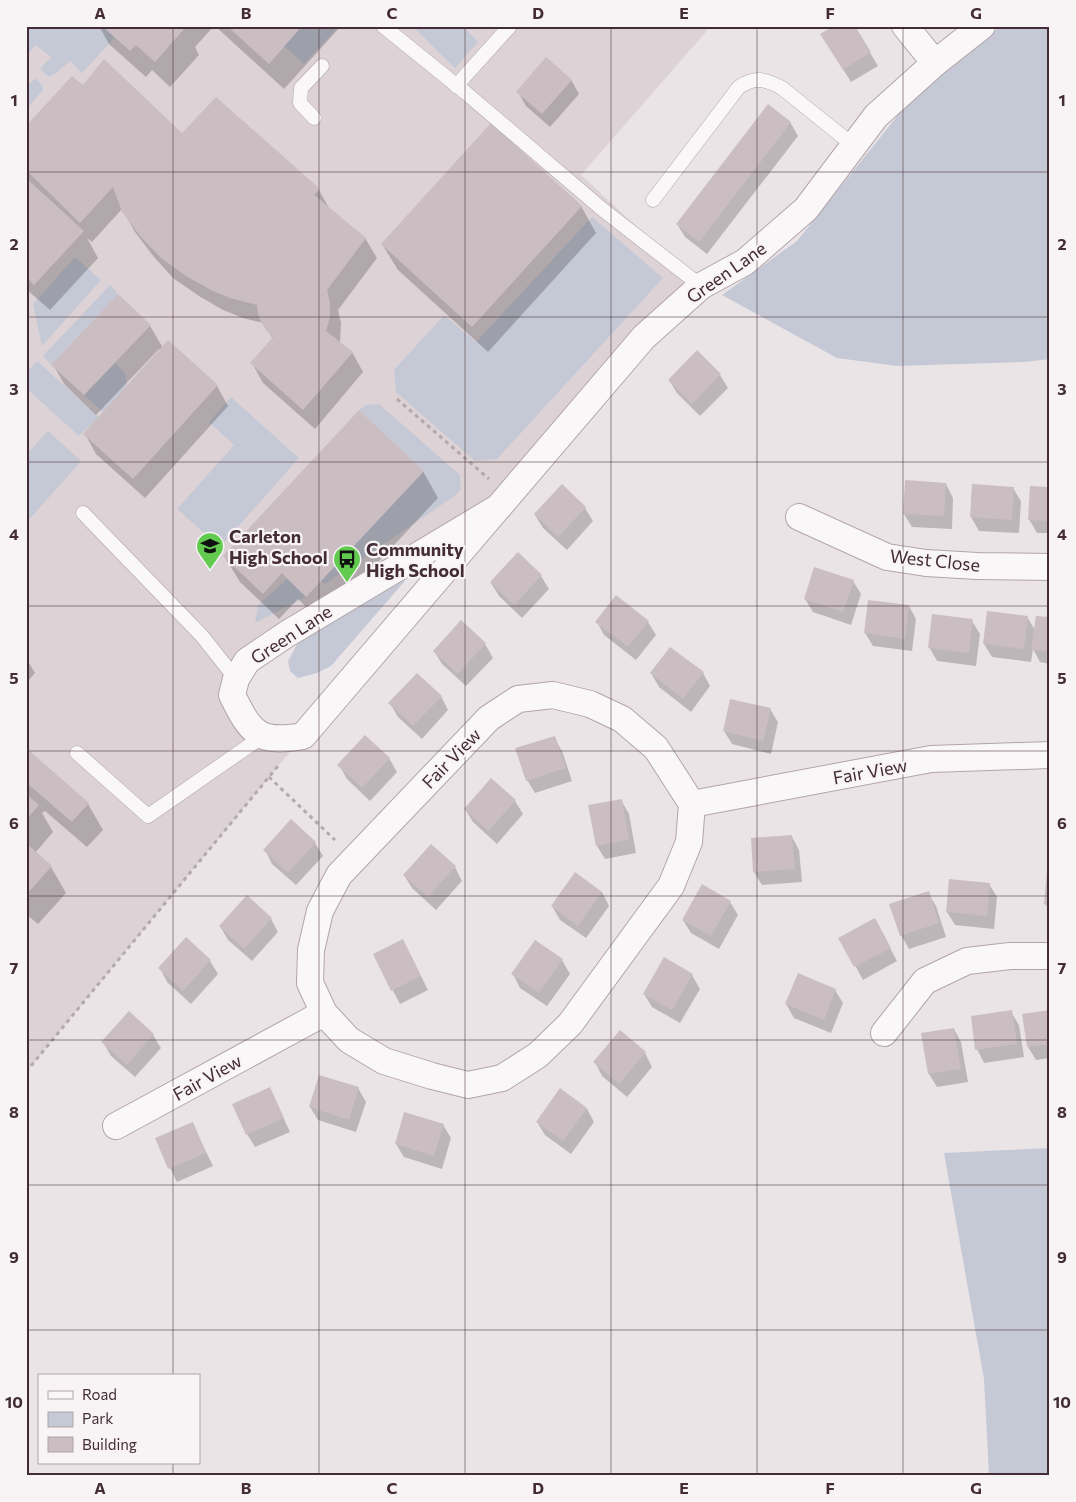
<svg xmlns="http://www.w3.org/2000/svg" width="1076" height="1502" font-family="Commissioner,sans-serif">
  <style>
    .built { fill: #ddd2d6 }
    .green { fill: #c5c9d5 }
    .shadow { fill: #0003 }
    .building { fill: #cbbec3 }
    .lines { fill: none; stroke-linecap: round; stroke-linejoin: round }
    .service-casing { stroke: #b2a5aa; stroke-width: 15 }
    .minor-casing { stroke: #b2a5aa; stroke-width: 28 }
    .path { stroke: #b4aaae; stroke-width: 3; stroke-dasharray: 4 4; stroke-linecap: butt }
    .service { stroke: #faf7f8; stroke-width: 14 }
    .minor { stroke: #faf7f8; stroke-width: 26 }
    .grid { fill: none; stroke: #432c35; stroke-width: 1; stroke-opacity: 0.55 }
    .labels { text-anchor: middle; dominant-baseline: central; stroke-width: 4.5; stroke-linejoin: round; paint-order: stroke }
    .street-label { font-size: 18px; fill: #432c35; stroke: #f8f4f6 }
    .poi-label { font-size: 18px; font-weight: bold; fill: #432c35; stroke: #f8f4f6; text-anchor: start }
    .neatline { fill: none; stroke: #432c35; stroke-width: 2 }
    .grid-label { font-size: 16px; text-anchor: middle; font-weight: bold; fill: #432c35 }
  </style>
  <rect width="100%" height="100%" fill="#ebe4e7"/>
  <path class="built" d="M26,26H711L581,175L701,286L499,507L236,679L246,723L303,736L26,1072Z"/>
  <g class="green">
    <path d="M26,26H102L115,37L82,73L70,61L55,74L49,77L40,69L51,57L36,45L26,56Z"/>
    <path d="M302,26H339L304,64L284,46Z"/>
    <path d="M412,26H463L478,42L455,68Z"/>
    <path d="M1001,26H1050V359L1025,362L897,366L837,358L722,295L797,241L911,99Z"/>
    <path d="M35,78L42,85L43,90L26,110V87Z"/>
    <path d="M592,217L663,278L497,459L475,461L396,392L394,370L444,315L476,342Z"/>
    <path d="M75,257L101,280L42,346L33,304Z"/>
    <path d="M110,285L118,294L51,365L43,356Z"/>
    <path d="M37,361L99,417L79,436L26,388V373Z"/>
    <path d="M115,363L125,373L127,386L103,412L84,395Z"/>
    <path d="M231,397L299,458L220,547L177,509L234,445L209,422Z"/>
    <path d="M379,404L460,475L461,489L456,495L325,584L321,581L424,471L359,410L366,405Z"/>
    <path d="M48,431L81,461L26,523V455Z"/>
    <path d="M411,568L404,582L331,666L317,673L298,678L290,671L288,661L301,637Z"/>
    <path d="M287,579L306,597L255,623L258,605Z"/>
    <path d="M1050,1148V1476H989L984,1379L944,1153Z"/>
  </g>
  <g class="shadow">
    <path d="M99,26H214L195,47L199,55L170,87L152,70L146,77L109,44Z"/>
    <path d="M215,26H341L284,89Z"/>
    <path d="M854,26L878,66L851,82L830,48Z"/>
    <path d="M571,80L579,94L550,127L526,106L518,92Z"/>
    <path d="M83,86L182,134L319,190L330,210L365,238L377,258L338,310L341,323L340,343L352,352L363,372L315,429L263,383L252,363L273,339L263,323L243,318L223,310L199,296L173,278L154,257L135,232L122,209L92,242L87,238L98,258L50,310L26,289V128Z"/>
    <path d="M790,122L798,136L707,254L685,237L677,224Z"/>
    <path d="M581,206L596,233L488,352L398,270L382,244Z"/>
    <path d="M150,326L163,348L217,386L228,406L145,498L96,454L85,434L161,350L159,349L96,415L65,385L53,365Z"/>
    <path d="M720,375L728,388L700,416L677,393L669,380Z"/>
    <path d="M423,471L438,498L322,622L298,599L279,619L240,582L224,556Z"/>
    <path d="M946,484L953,498L952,529L912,527L904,514Z"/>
    <path d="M974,485L1013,488L1021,501L1019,533L979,531L971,517Z"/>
    <path d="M1050,488V533H1037L1029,519Z"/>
    <path d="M585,508L593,521L567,550L543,528L535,515Z"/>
    <path d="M541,576L549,589L522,618L499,596L491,583Z"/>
    <path d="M853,581L861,594L851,625L813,612L805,599Z"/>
    <path d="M909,606L916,619L912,651L873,646L865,633Z"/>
    <path d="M1027,617L1035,630L1050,619V664L1040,662L1033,649L1031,662L992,657L984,644Z"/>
    <path d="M972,621L980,634L976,666L937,661L929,647Z"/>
    <path d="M461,622L485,644L493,658L466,686L442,664L434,651Z"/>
    <path d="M597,622H648L656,635L636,660L604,635Z"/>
    <path d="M26,658L35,673L26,683Z"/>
    <path d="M651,673H703L710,686L691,712L659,687Z"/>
    <path d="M441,696L448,710L422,739L398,717L390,703Z"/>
    <path d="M770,709L778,722L771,754L732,744L724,731Z"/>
    <path d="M554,737L562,751L572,781L535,793L527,780Z"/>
    <path d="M26,750L88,804L103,830L87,847L45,811L42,813L53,832L35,853L51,867L66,893L38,924L26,914Z"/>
    <path d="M389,758L397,772L370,801L347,779L339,765Z"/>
    <path d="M491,780L515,801L523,814L497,844L473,822L465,809Z"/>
    <path d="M621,800L629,814L636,853L605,859L597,846Z"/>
    <path d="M792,837L799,850L802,882L762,885L754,872Z"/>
    <path d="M315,843L323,856L296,885L272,864L265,850Z"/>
    <path d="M455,867L462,881L436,910L412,888L404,875Z"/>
    <path d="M1050,872V911L1045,904Z"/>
    <path d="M989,884L997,897L994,929L955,925L947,912Z"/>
    <path d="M602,892L609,906L586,938L560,920L552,906Z"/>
    <path d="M928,893L936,906L946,937L909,949L901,935Z"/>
    <path d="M730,902L738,915L719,949L691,933L683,920Z"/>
    <path d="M271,919L278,932L252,961L228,940L220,926Z"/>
    <path d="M882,933L897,961L863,980L840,938Z"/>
    <path d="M410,954L428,990L400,1004L374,955Z"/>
    <path d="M562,960L570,974L547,1006L520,988L513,974Z"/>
    <path d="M210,961L218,974L191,1004L167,982L160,968Z"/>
    <path d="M692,975L700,989L680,1023L652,1007L644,994Z"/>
    <path d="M835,990L843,1003L831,1033L794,1018L786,1004Z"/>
    <path d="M1050,1011V1058L1036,1060L1028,1047Z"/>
    <path d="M1011,1012L1019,1025L1024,1057L984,1063L977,1049Z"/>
    <path d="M129,1013L153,1035L161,1048L135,1077L111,1056L103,1042Z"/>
    <path d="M954,1029L961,1042L968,1082L937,1087L929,1074Z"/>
    <path d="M645,1053L652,1067L627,1097L602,1076L595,1062Z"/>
    <path d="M358,1088L366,1102L356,1132L318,1120L310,1107Z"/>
    <path d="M270,1089L290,1132L255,1147L247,1134Z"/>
    <path d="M561,1090L587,1109L594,1122L571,1154L545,1135L537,1122Z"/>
    <path d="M192,1123L213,1166L177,1182L156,1139Z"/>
    <path d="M443,1125L451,1138L442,1169L404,1157L396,1144Z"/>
  </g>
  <g class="building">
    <path d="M102,26H184L185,28L155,62L136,45L130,51Z"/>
    <path d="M227,26H302L269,64Z"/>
    <path d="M834,26H855L871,52L843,70L820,34Z"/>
    <path d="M546,57L572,80L542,114L516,92Z"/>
    <path d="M104,59L182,133L216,97L320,189L314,195L366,238L327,290L330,302V317L326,331L353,352L303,410L250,363L273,337L266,330L261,322L258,314L257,305L230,298L211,290L186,276L161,258L141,237L122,212L113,187L80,223L26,170V126L72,76L83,85Z"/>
    <path d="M768,104L791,122L699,242L676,224Z"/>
    <path d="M491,123L582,206L472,327L381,244Z"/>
    <path d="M26,178L84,231L34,285L26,277Z"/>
    <path d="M118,294L151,325L84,395L51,365Z"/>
    <path d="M168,340L218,385L133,479L83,434Z"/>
    <path d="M697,350L721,374L692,404L668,380Z"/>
    <path d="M359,410L424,471L306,597L282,573L263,594L223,556Z"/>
    <path d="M905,480L946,483L944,516L903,514Z"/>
    <path d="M562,484L586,507L558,537L534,514Z"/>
    <path d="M972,484L1014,487L1012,520L970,517Z"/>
    <path d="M1030,486L1050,487V521L1028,520Z"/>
    <path d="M518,552L542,575L514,605L490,582Z"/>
    <path d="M814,567L854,580L843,612L804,599Z"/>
    <path d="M616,595L649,621L628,647L595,622Z"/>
    <path d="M868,600L909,605L905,639L864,633Z"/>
    <path d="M987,611L1028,616L1024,649L983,644Z"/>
    <path d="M932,614L973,619L969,653L928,648Z"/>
    <path d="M1036,616L1050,617V652L1031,649Z"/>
    <path d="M461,620L486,643L458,674L433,651Z"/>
    <path d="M670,647L704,672L683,699L650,673Z"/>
    <path d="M417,673L442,696L413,726L388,703Z"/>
    <path d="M730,699L771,708L763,741L723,731Z"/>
    <path d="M365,735L390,758L362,788L337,765Z"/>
    <path d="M555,736L566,768L526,781L515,748Z"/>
    <path d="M26,748L89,803L72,822L29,785L26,789Z"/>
    <path d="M491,778L516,800L488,831L464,809Z"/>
    <path d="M26,794L39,805L26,820Z"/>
    <path d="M622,799L629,840L596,846L588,805Z"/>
    <path d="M291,819L316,842L288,873L263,850Z"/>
    <path d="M792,835L795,869L753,872L751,838Z"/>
    <path d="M26,843L52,866L26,895Z"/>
    <path d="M431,844L456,866L428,897L403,875Z"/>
    <path d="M1047,870L1050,871V905L1044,904Z"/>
    <path d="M575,872L602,892L578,926L551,906Z"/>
    <path d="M949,879L990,883L987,916L946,912Z"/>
    <path d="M702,884L731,901L711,936L682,920Z"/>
    <path d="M929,891L939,923L900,936L889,904Z"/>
    <path d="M247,895L272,918L244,949L219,926Z"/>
    <path d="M875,918L891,948L854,967L838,938Z"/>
    <path d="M186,937L211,960L183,991L158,968Z"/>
    <path d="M403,939L421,976L391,991L373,954Z"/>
    <path d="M535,940L563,959L539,993L511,974Z"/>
    <path d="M664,957L693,974L672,1010L643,994Z"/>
    <path d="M798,973L836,989L824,1020L785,1004Z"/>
    <path d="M1012,1010L1017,1044L975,1050L971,1016Z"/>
    <path d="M1050,1010V1044L1027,1047L1022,1014Z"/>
    <path d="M129,1011L154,1034L127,1065L101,1042Z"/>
    <path d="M954,1028L961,1069L928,1074L921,1033Z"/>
    <path d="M620,1030L646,1052L619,1084L593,1062Z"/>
    <path d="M319,1075L359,1087L349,1120L309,1107Z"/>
    <path d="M270,1087L284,1118L246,1135L232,1104Z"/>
    <path d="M560,1088L587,1108L563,1141L536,1122Z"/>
    <path d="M404,1112L444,1124L434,1156L395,1144Z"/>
    <path d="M193,1122L206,1153L168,1169L155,1138Z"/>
  </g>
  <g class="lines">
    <g class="service-casing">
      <g id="service">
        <path d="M383,26L466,93L602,209L701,286"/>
        <path d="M456,86L510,26"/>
        <path d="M314,118L300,103L301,88L322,66"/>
        <path d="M653,200L739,87C755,76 765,79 782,88L853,145"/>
        <path d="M83,513L202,636L236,679"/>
        <path d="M77,753L148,816L263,736"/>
      </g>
    </g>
    <g class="minor-casing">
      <g id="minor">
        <path d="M905,26L935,63"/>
        <path d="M499,507L287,634L247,661L236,679L232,695C251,733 258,744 303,736L644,337L701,286L745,262L806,209L876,116L935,63L982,26"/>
        <path d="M799,517L887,557L926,563L977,566L1050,567"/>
        <path d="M692,804L931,759L1050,755"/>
        <path d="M884,1033L925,981L967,961L1010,956H1050"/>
        <path d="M116,1126L324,1013L349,1040L384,1061L432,1076L468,1085L502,1078L538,1055L570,1024L671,886L689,842L692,804L656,748L622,719L590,704L553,695L518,699L489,718L339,875L320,911L311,950L310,983L324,1013"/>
      </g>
    </g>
    <g class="path">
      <path d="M397,399L489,479"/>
      <path d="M269,777L335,840"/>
      <path d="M26,1072L278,766"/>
    </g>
    <use href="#service" class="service"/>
    <use href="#minor" class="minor"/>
  </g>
  <path class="grid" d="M173,26V1376M319,26V1476M465,26V1476M611,26V1476M757,26V1476M903,26V1476M26,172H1050M26,317H1050M26,462H1050M26,606H1050M26,751H1050M26,896H1050M26,1040H1050M26,1185H1050M26,1330H1050M173,1463V1476"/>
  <defs>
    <g id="school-pin" transform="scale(1.4375)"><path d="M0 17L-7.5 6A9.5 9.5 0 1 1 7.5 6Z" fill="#62ca4f" stroke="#f8f4f6"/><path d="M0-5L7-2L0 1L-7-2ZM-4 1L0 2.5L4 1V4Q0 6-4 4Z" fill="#111"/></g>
    <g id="bus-pin" transform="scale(1.4375)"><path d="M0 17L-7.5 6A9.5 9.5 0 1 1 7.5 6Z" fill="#62ca4f" stroke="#f8f4f6"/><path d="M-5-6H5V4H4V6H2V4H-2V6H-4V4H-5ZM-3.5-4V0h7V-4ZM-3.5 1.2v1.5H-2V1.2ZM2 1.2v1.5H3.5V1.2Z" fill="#111"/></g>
  </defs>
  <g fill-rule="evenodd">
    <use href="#school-pin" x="210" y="546"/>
    <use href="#bus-pin" x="347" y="559"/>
  </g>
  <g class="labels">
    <g class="street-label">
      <text transform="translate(726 272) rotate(-35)">Green Lane</text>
      <text transform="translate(935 560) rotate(6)">West Close</text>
      <text transform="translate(291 634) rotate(-33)">Green Lane</text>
      <text transform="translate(451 758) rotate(-46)">Fair View</text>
      <text transform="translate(870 771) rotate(-10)">Fair View</text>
      <text transform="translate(207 1077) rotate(-29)">Fair View</text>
    </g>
    <g class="poi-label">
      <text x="229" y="536">Carleton<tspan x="229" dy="21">High School</tspan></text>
      <text x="366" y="549">Community<tspan x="366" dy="21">High School</tspan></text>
    </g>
  </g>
  <rect width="1076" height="1502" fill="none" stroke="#f8f4f6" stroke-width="55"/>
  <rect x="38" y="1374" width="162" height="90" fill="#f8f4f6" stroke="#b0a4a9"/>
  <rect x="48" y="1391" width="25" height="8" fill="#faf7f8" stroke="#b0a4a9"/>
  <text x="82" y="1400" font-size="15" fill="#432c35">Road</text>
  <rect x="48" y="1412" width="25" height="15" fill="#c5c9d5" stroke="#b0a4a9"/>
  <text x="82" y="1424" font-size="15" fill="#432c35">Park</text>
  <rect x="48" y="1437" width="25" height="15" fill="#cbbec3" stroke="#b0a4a9"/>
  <text x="82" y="1450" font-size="15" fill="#432c35">Building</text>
  <rect x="28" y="28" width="1020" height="1446" class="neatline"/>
  <g class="grid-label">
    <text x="100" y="19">A</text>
    <text x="246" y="19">B</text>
    <text x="392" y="19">C</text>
    <text x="538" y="19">D</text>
    <text x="684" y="19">E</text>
    <text x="830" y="19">F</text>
    <text x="976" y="19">G</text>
    <text x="14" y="106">1</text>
    <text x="1062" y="106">1</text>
    <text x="14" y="250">2</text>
    <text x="1062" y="250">2</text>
    <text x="14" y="395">3</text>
    <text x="1062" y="395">3</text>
    <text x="14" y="540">4</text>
    <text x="1062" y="540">4</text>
    <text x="14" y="684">5</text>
    <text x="1062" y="684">5</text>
    <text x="14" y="829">6</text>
    <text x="1062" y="829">6</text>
    <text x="14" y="974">7</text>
    <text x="1062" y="974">7</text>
    <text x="14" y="1118">8</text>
    <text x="1062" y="1118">8</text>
    <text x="14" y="1263">9</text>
    <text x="1062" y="1263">9</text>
    <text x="14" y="1408">10</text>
    <text x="1062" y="1408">10</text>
    <text x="100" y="1494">A</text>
    <text x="246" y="1494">B</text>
    <text x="392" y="1494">C</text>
    <text x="538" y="1494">D</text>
    <text x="684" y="1494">E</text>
    <text x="830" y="1494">F</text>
    <text x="976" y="1494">G</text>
  </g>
</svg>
